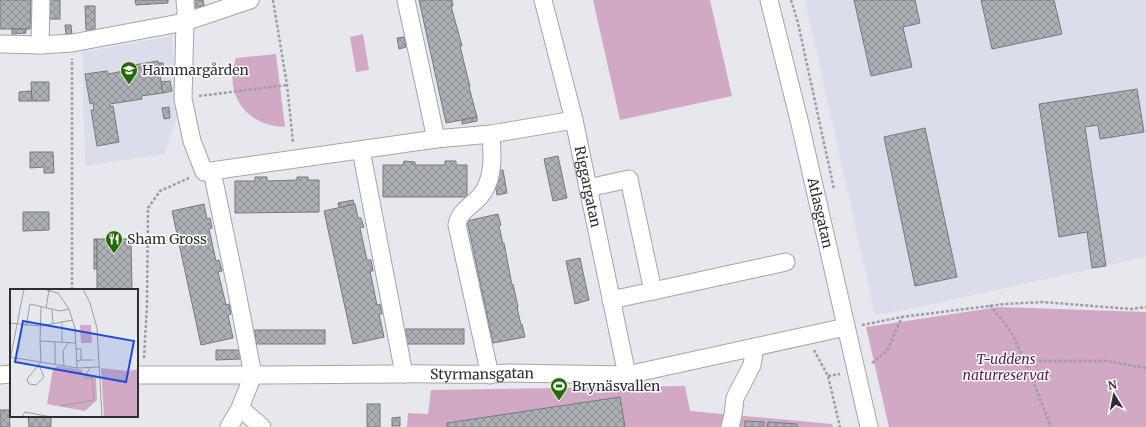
<svg xmlns="http://www.w3.org/2000/svg" width="1146" height="427" font-family="Merriweather,serif">
  <style>
    .built { fill: #dcddeb }
    .green { fill: #d1a9c5 }
    .building { fill: url(#building-cross-hatch); stroke: #76797e }
    .lines { fill: none; stroke-linecap: round; stroke-linejoin: round }
    .minor-casing { stroke: #a4a5aa; stroke-width: 19 }
    .path { stroke: #9e9ea3; stroke-width: 2.5; stroke-dasharray: 3 2; stroke-linecap: butt }
    .minor { stroke: #fff; stroke-width: 17 }
    .labels { text-anchor: middle; dominant-baseline: central; stroke-width: 3; stroke-linejoin: round; paint-order: stroke }
    .poi-label { font-size: 14px; fill: #2f2f31; stroke: #fff; text-anchor: start }
    .street-label { font-size: 14px; fill: #2f2f31; stroke: #fff }
    .park-label { font-size: 14px; font-style: italic; fill: #5b1d4e; stroke: #fff }
    .inset-road { fill: none; stroke: #9d9ea2; stroke-width: 1 }
    .view { fill: #1d4ed8; fill-opacity: 0.15; stroke: #1d4ed8; stroke-width: 2 }
    .inset-edge { fill: none; stroke: #2f2f31; stroke-width: 2 }
  </style>
  <defs>
    <pattern id="building-cross-hatch" width="8" height="8" patternUnits="userSpaceOnUse"><rect width="8" height="8" fill="#acb0b5"/><path d="M0 0l8 8M0 8l8-8" fill="none" stroke="#8c9094"/></pattern>
  </defs>
  <rect width="100%" height="100%" fill="#e7e8ee"/>
  <g class="built">
    <path d="M805,0H1146V257L919,307L875,315Z"/>
    <path d="M172,36L177,117L165,154L85,166L82,52Z"/>
  </g>
  <g class="green">
    <path d="M593,0H710L732,96L620,120Z"/>
    <path d="M363,34L369,70L356,72L350,37Z"/>
    <path d="M276,54L285,127C247,126 223,95 236,58Z"/>
    <path d="M999,307L1146,312V427H889L866,327Z"/>
    <path d="M685,386L690,411L832,424L833,427H407L408,413L428,414L431,390Z"/>
  </g>
  <g class="building">
    <path d="M0,0H31L30,29H0Z"/>
    <rect x="47" y="0" width="13" height="19"/>
    <path d="M135,0H168V3L136,5Z"/>
    <path d="M190,0H203L204,6L191,8Z"/>
    <path d="M419,0H452L453,6H451L462,46H460L470,87H469L477,117L446,123Z"/>
    <path d="M854,0H915L920,23L903,27L912,67L871,76Z"/>
    <path d="M981,0H1054L1062,34L992,49Z"/>
    <path d="M85,6H95V30H86Z"/>
    <path d="M65,25H71L72,34H66Z"/>
    <path d="M12,29H26V33L12,34Z"/>
    <path d="M404,37L406,47L399,49L397,38Z"/>
    <path d="M158,61V63H163L164,68L159,69L163,93L141,96L142,99L110,104V107L113,106L119,142L97,146L91,110H94L93,103L90,104L85,74L107,71L108,74L134,69V65Z"/>
    <path d="M170,81L172,91L163,93L161,82Z"/>
    <path d="M31,82H49V101H32Z"/>
    <path d="M1137,89L1144,132L1100,139L1098,125L1085,127L1106,266L1092,268L1087,232L1059,237L1039,104Z"/>
    <path d="M31,91L32,101H19V92Z"/>
    <path d="M169,107L170,118L164,119L162,108Z"/>
    <path d="M477,117V121L462,124V120Z"/>
    <path d="M925,128L957,277L915,286L884,137Z"/>
    <path d="M30,152H53L54,173H44V167L30,168Z"/>
    <path d="M558,156L567,198L553,201L544,159Z"/>
    <path d="M404,161L415,162V165H445V161H456V165H467V197H383V165H403Z"/>
    <path d="M503,170L507,193L497,195L493,171Z"/>
    <path d="M255,177H267V181L297,180V177H308V180H319V212L235,213V181H255Z"/>
    <path d="M353,200L354,204L339,208L338,203Z"/>
    <path d="M204,204L207,219L210,218L212,228L209,229L216,261L219,260L222,271L218,272L226,305L229,304L231,314L228,315L233,338L201,345L172,211Z"/>
    <path d="M355,204L358,218H361L364,227L360,228L367,260H371L373,271H370L377,305L380,304L382,314H379L384,337L353,344L324,211Z"/>
    <path d="M23,212H49V230L23,231Z"/>
    <path d="M498,214L501,225L499,226L503,244L504,243L512,285L513,284L518,307H517L521,325L522,324L525,337L493,343L467,221Z"/>
    <rect x="94" y="239" width="3" height="30"/>
    <path d="M97,239H131L132,290H97Z"/>
    <path d="M580,258L589,300L575,304L566,261Z"/>
    <rect x="406" y="329" width="58" height="15"/>
    <rect x="255" y="330" width="70" height="14"/>
    <path d="M216,350H240L241,359L216,360Z"/>
    <path d="M620,397L625,427H447V423Z"/>
    <rect x="367" y="404" width="13" height="23"/>
    <path d="M0,410H9L10,427H0Z"/>
    <path d="M28,416H51V427H29Z"/>
    <path d="M400,417V426H392V418Z"/>
    <path d="M745,421L764,422L763,427H745Z"/>
    <path d="M768,422L797,424V427H767Z"/>
  </g>
  <g class="lines">
    <g class="minor-casing">
      <g id="minor">
        <path d="M185,0L186,11L185,22L183,99L192,141L204,172L436,139L491,134L574,120"/>
        <path d="M406,0L436,139"/>
        <path id="s1" d="M543,0L574,120L627,375"/>
        <path id="s2" d="M769,0L800,124L869,427"/>
        <path d="M0,44L40,45L72,43L185,22L250,0"/>
        <path d="M40,45L41,0"/>
        <path d="M361,150L404,374"/>
        <path d="M212,171L235,282L253,375L240,408L229,427"/>
        <path d="M588,188L629,179L653,291L611,300"/>
        <path d="M653,291L786,262"/>
        <path d="M0,375L11,374"/>
        <path id="s3" d="M137,375C224,375 310,375 397,374C435,373 472,376 509,373L627,375L846,327"/>
        <path d="M490,375L457,225C459,208 480,203 486,187C494,171 492,151 491,134"/>
        <path d="M240,408L262,427"/>
        <path d="M730,427L733,415L735,398L752,365L755,347"/>
      </g>
    </g>
    <g class="path">
      <path d="M273,0L287,85L293,142"/>
      <path d="M791,0L798,23L834,189"/>
      <path d="M199,96L287,85"/>
      <path d="M72,290V59"/>
      <path d="M990,305L1011,332L1025,361H1108L1146,368"/>
      <path d="M862,325L902,317L1005,304L1043,302L1131,309L1146,307"/>
      <path d="M814,350L828,376L840,427"/>
      <path d="M144,358L147,305L148,208L160,191L189,178"/>
      <path d="M1025,361L1051,427"/>
      <path d="M872,363L887,351L902,317"/>
      <path d="M828,376L840,374"/>
    </g>
    <use href="#minor" class="minor"/>
  </g>
  <defs>
    <g id="school-pin" transform="scale(0.9)"><path d="M0 17L-7.5 6A9.5 9.5 0 1 1 7.5 6Z" fill="#236a03" stroke="#fff"/><path d="M0-5L7-2L0 1L-7-2ZM-4 1L0 2.5L4 1V4Q0 6-4 4Z" fill="#fff"/></g>
    <g id="restaurant-pin" transform="scale(0.9)"><path d="M0 17L-7.5 6A9.5 9.5 0 1 1 7.5 6Z" fill="#236a03" stroke="#fff"/><path d="M-5-6h1v4h1v-4h1v4h1v-4h1v5L-1.5 .5V6h-2V.5L-5-1ZM5-6V6H3V1.5H1.5Q1.5-4 5-6Z" fill="#fff"/></g>
    <g id="stadium-pin" transform="scale(0.9)"><path d="M0 17L-7.5 6A9.5 9.5 0 1 1 7.5 6Z" fill="#236a03" stroke="#fff"/><path d="M0-5a6.5 5 0 1 0 0 10a6.5 5 0 1 0 0-10ZM-3.5-1.8h7v3.6h-7Z" fill="#fff"/></g>
  </defs>
  <g fill-rule="evenodd">
    <use href="#school-pin" x="129" y="70"/>
    <use href="#restaurant-pin" x="114" y="239"/>
    <use href="#stadium-pin" x="559" y="386"/>
  </g>
  <g class="labels">
    <g class="poi-label">
      <text x="142" y="70">Hammargården</text>
      <text x="127" y="239">Sham Gross</text>
      <text x="572" y="386">Brynäsvallen</text>
    </g>
    <g class="street-label">
      <text stroke="none"><textPath href="#s1" startOffset="192">Riggargatan</textPath></text>
      <text stroke="none"><textPath href="#s2" startOffset="219">Atlasgatan</textPath></text>
      <text stroke="none"><textPath href="#s3" startOffset="345">Styrmansgatan</textPath></text>
    </g>
    <g class="park-label">
      <text x="1006" y="359">T-uddens<tspan x="1006" dy="16">naturreservat</tspan></text>
    </g>
  </g>
  <g transform="translate(10 289)">
    <rect width="128" height="128" fill="#e7e8ee"/>
    <path d="M70,36H81L82,54H71ZM48,77L72,81L73,84L86,87L87,111L75,122L37,115L43,80ZM91,79L118,82L128,80V128H94Z" fill="#d1a9c5"/>
    <path class="inset-road" d="M33,0L48,4L59,20L65,39L67,79M73,0L80,14L87,39L92,128M31,18L30,52L66,54M36,19L39,1M42,21L43,35M52,33V53M0,34L30,37L63,31M16,37L20,15L50,22L59,20M45,53V75M66,60H71V71L67,72M0,68L67,79L89,78M0,71L14,0M71,71H84M29,76L34,88L26,96L19,95L17,90L31,73L30,52M54,77L53,62L58,54M51,117L84,111L82,89H74L80,79M12,128L15,123L41,128"/>
    <path class="view" d="M13,32L124,52L116,93L5,73Z"/>
    <rect width="128" height="128" class="inset-edge"/>
  </g>
  <g transform="translate(1114 395) rotate(350)" stroke="#ffffff" stroke-width="3" paint-order="stroke">
  <path d="M0-3L7 15L0 10L-7 15Z" fill="#2f2f31"/>
  <text y="-6" font-size="11" font-weight="bold" text-anchor="middle" fill="#2f2f31">N</text>
  </g>
</svg>
